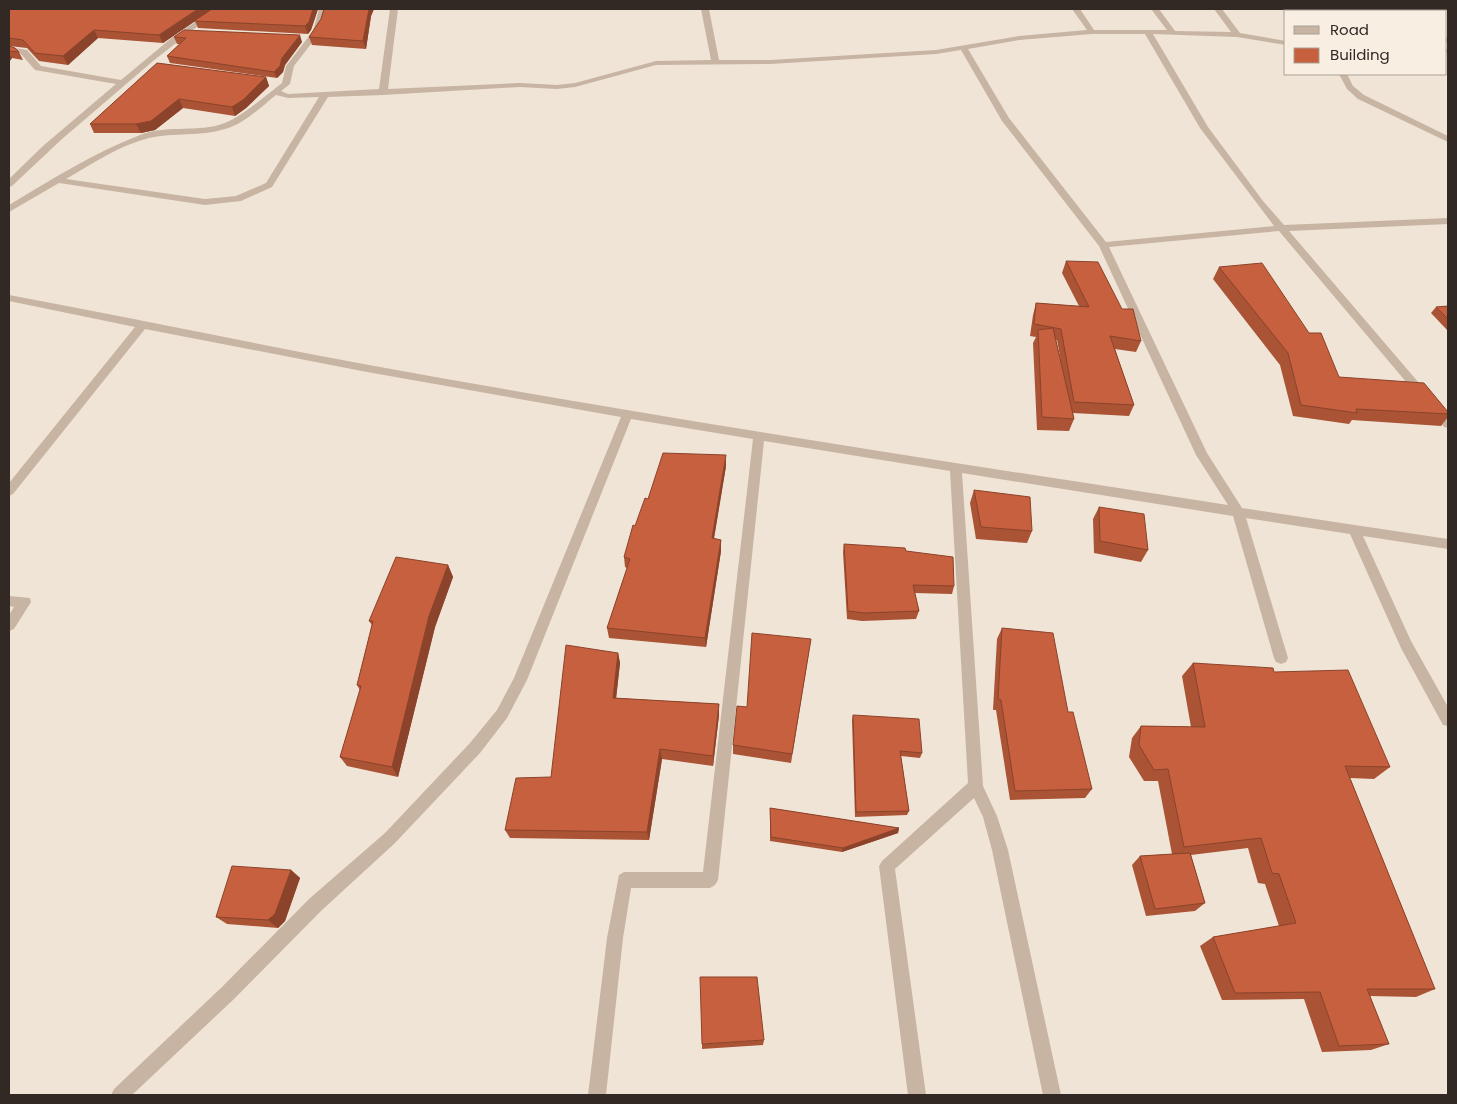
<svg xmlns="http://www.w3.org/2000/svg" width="1457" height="1104" font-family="Poppins,sans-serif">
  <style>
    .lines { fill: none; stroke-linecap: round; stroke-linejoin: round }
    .minor { fill: #c8b4a2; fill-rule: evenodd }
    .wall { fill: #aa5335; fill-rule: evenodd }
    .shaded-wall { fill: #8b432b }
    .building { fill: #c6603e; stroke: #8b432b }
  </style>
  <rect width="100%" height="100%" fill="#f0e4d6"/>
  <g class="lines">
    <g class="minor">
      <path d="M215,9H224L194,29L153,61L62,139L12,186L9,187V179L43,146L116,84L35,70L21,54L9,51V47L27,50L41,66L121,80L174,36Z"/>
      <path d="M319,9H327L321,31L294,66L290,84L281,91L288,94L379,89L390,9H398L388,89L520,83L557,85L575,83L656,61L711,60L701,9H709L719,60H770L936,50L1019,36L1087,30L1072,9H1080L1094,30H1167L1151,9H1159L1175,31L1231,32L1214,9H1222L1240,33L1286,41V45L1237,37L1153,34L1208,127L1263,201L1284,225L1448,218V224L1289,231L1448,417V428L1444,427L1279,231L1109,247L1207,453L1242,508L1448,539V549L1363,536L1411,641L1448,707V726L1443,725L1401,648L1350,534L1246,518L1288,658L1286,662L1281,664L1276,662L1274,658L1233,516L962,473L983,786L997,816L1008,850L1061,1095H1043L992,850L983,817L974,798L895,869L926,1095H908L879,866L882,861L968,783L950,471L764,441L718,880L715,885L710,888H631L623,938L606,1095H588L607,938L619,875L624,872H703L753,439L631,419L527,680L507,718L480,753L395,843L321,911L234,999L132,1095H111L114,1089L222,987L309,899L385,833L470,743L497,710L514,678L621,417L367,372L145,329L13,494L9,496V483L135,327L9,301V295C129,317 249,343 369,365C655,417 941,461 1228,505L1196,455L1099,246L1002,121L961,50L936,54L770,64L656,65L575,87L557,89L520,87L383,95L328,97L272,187L241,201L205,205L59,183L9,212V205C51,180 93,153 140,135C165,125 193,132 219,125C239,120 266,95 282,83L286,66L313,31ZM1092,34H1145L1200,128L1274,226L1106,242L1009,118L968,49L1019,40ZM276,95L288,98L319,97L266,183L236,196L205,199L66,179C92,164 120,145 149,138C174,132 200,137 225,129C244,124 261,107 276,95Z"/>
      <path d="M1412,9H1421L1423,11H1414Z"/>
      <rect x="1446" y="37" width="2" height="6"/>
      <rect x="1446" y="49" width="2" height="4"/>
      <path d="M1339,74H1347L1353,86L1364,95L1448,136V142L1358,99L1347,89Z"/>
      <path d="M9,596L30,598L31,602L14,629L9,631V615L14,607L9,606Z"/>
    </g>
  </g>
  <g class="wall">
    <path d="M9,9H318L311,30L308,34L198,28L195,21L163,43L98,38L68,65L39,61L27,48L9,46Z"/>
    <path d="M324,9H374L371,16L366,49L312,45L309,37L321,19Z"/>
    <path d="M174,37L302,42L285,65L283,72L277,78L170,63L167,56L180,44H177Z"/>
    <path d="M9,46L19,52L23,60L12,58L9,62Z"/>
    <path d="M157,63L266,77L269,86L246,108L235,116L183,108L155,130L141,133H94L90,124Z"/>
    <path d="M1066,261L1122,309L1141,341L1136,352L1115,349L1134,405L1129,416L1073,413L1074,419L1069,431L1037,430L1033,343L1036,337L1030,336L1033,315L1036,303L1079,306L1062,273ZM1056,340H1057L1061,361Z"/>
    <path d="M1219,267L1339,377L1448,412V417L1441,426L1352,420L1349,424L1293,416L1280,365L1213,279Z"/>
    <path d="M1448,306V331L1431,313L1436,307Z"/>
    <path d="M726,466L714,539L721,540V551L706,647L609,638L607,628L627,568L625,567L624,557L635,526L648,499Z"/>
    <path d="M974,490L1032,531L1027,543L976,539L970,503Z"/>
    <path d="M1099,507L1148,550L1141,562L1094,553L1093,519Z"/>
    <path d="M844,544L906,551L954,586L952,594L915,593L919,611L916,619L862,621L847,619L843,552Z"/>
    <path d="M448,565L453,577L435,627L398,777L347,766L340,757L360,690L357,685L372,625L369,621Z"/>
    <path d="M1002,628L1068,712L1092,789L1085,798L1010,800L996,710H993L997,639Z"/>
    <path d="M811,639L791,763L733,754V745L747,707Z"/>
    <path d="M618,653L620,663L616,698L719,704V715L713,766L662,759L649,840L510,838L505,830L551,777Z"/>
    <path d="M1193,663L1274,672L1390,767L1374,779L1350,778L1435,989L1416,997L1370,996L1389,1044L1371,1050L1322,1052L1304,999L1222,1000L1200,946L1213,937L1279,926L1265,884L1258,883L1248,848L1191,855L1205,903L1195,911L1146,916L1132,865L1140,856L1172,854L1158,781H1144L1129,757L1132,738L1141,726L1191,727L1182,676Z"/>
    <path d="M853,715L922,753L920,758L901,756L909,811L907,815L855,817L852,720Z"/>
    <path d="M770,808L899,828L898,833L842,852L770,841Z"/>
    <path d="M291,870L300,878L285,921L278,928L227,924L216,917Z"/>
    <path d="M764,1040L763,1045L702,1049V1044Z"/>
  </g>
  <g class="shaded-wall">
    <path d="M198,9H213L163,43L159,35Z"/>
    <path d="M313,9H318L311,30L308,34L305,26Z"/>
    <path d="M369,9H374L371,16L366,49L363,41Z"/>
    <path d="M94,30L98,38L68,65L63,56Z"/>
    <path d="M300,35L302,42L285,65L283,72L277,78L274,72L282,58Z"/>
    <path d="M9,53L12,58L9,62Z"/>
    <path d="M266,77L269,86L246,108L235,116L232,107Z"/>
    <path d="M179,99L183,108L155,130L141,133L136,124Z"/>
    <path d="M726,455V466L712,549V538Z"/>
    <path d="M721,540V551L706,647L705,638Z"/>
    <path d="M448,565L453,577L435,627L398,777L392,767L429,616Z"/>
    <path d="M618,653L620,663L615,708L613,698Z"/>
    <path d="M719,704V715L713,766V756Z"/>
    <path d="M660,749L662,759L649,840L647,832Z"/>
    <path d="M899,828L898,833L842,852L843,848Z"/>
    <path d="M291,870L300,878L285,921L278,928L268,920Z"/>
  </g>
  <g class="building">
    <path d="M9,9H198L159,35L94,30L63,56L35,53L23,40L9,38Z"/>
    <path d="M212,9H313L309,22L305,26L194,21Z"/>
    <path d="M324,9H369L363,41L309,37L321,19Z"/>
    <path d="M184,30L300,35L282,58L280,66L274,72L167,56L186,38L174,37Z"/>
    <path d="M9,46L15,48L19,52L9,51Z"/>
    <path d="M157,63L266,77L243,100L232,107L179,99L151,121L136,124H90Z"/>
    <path d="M1066,261L1098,262L1122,309H1133L1141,341L1110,336L1134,405L1074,402L1061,329L1034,324L1036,303L1089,307Z"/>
    <path d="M1262,263L1309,333H1321L1339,377L1424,383L1448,412V414L1356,409L1357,413L1301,405L1288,353L1219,267Z"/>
    <path d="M1448,306V319L1436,307Z"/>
    <path d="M1053,328L1074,419L1042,417L1038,330Z"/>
    <path d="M663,453L726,455L712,538L721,540L705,638L607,628L630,559L624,557L633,525L635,526L645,498L648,499Z"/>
    <path d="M974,490L1030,497L1032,531L981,527Z"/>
    <path d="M1099,507L1144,514L1148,550L1100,541Z"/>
    <path d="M844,544L905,548L906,551L953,557L954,586L913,585L919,611L864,613L848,611Z"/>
    <path d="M396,557L448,565L429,616L392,767L340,757L361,686L357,685L373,621H369Z"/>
    <path d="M1002,628L1053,633L1068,712H1073L1092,789L1015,791L1001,700L998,699Z"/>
    <path d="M752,633L811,639L792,754L733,745L737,706L747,707Z"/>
    <path d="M566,645L618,653L613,698L719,704L713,756L660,749L647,832L505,830L516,778L551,777Z"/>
    <path d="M1193,663L1273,668L1274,672L1348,670L1390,767L1345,766L1435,989H1367L1389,1044L1339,1046L1320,992L1235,993L1213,937L1296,923L1279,874L1272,873L1261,838L1184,847L1168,769L1154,770L1139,745L1141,726L1205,727Z"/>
    <path d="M853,715L919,719L922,753L900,751L909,811L856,812Z"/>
    <path d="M770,808L899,828L843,848L771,837Z"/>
    <path d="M1190,853L1205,903L1155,909L1140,856Z"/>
    <path d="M232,866L291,870L275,914L268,920L216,917Z"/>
    <path d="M700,977H757L764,1040L702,1044Z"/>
  </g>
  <rect width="1457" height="1104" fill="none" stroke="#322925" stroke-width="20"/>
  <rect x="1284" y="10" width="162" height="65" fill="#f8eee2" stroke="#a99f96"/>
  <rect x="1294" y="26" width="25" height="8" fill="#c8b4a2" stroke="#a99f96"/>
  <text x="1330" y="35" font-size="15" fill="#322925">Road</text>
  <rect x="1294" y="48" width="25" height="15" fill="#c6603e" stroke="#a99f96"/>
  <text x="1330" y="60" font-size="15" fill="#322925">Building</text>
</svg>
